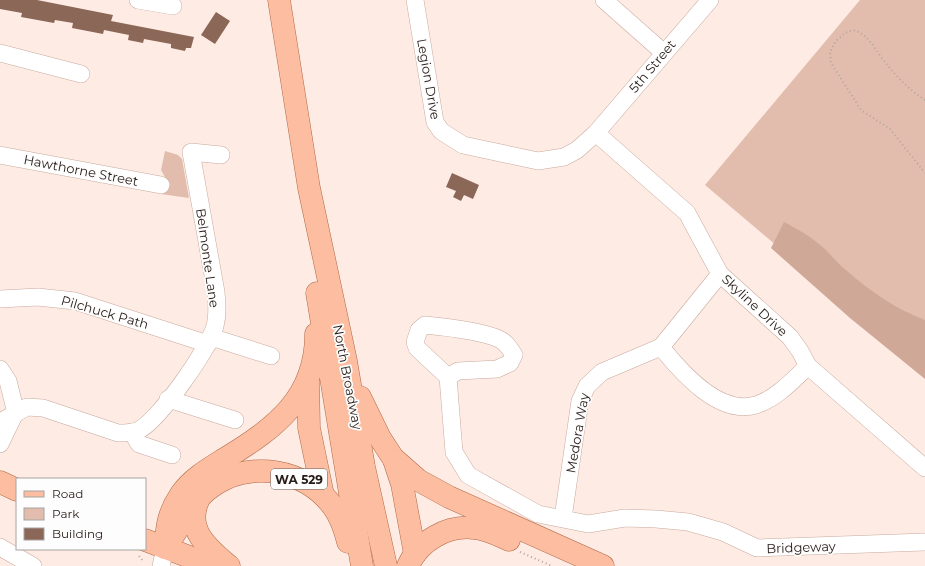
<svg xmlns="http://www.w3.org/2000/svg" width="925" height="566" font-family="Montserrat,sans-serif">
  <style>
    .green { fill: #e2bdad }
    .forest { fill: #cfa897 }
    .building { fill: #8b6758 }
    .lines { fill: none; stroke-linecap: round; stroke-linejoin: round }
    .minor-casing { stroke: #c8aa9e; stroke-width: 18 }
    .major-casing { stroke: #b06847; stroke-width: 23 }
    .path { stroke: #b4a49d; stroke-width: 2; stroke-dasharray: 1 3; stroke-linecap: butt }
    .minor { stroke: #fff; stroke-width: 17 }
    .major { stroke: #fcbda0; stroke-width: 22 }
    .labels { text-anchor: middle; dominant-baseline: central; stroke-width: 3.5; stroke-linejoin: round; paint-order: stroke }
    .shield { fill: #fdfdfd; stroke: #665f5c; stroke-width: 1 }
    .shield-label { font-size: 12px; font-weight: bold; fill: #261b17 }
    .street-label { font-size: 13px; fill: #261b17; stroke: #fdfdfd }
  </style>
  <rect width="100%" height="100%" fill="#feebe3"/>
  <g class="green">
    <path d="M860,0H925V371L705,185Z"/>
    <path d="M165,151L178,155L182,159L189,198L161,194L165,177L161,170Z"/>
  </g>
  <path class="forest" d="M784,222C798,229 813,238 825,249C832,256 839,265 847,271C871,292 896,309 925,320V379L850,318L771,248Z"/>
  <g class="building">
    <path d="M0,0H37L113,15L111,21L194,37L191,48H186L185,51L171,48V44L144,39L143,43L128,40L129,35L104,30L103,34L72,28L73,23L55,20L54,23L21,17L22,13L0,9Z"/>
    <path d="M216,12L230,21L215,44L201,35Z"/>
    <path d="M452,173L479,185L473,199L464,195L461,201L453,197L456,191L446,187Z"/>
  </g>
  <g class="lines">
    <g class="minor-casing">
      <g id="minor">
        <path d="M138,0L173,6"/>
        <path d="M415,0L435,122L441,131L463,145L538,161L564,157L577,150L596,133L710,0"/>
        <path d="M604,0L664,53"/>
        <path d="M0,53L81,74"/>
        <path d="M596,133L687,213L720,274L790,337L800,351L808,366L925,468"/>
        <path d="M0,155L161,185"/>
        <path d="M0,299L38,297L75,301L208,344"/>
        <path d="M211,337L271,356"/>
        <path d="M661,347C681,372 719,416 756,405C777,398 792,381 808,366"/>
        <path d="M0,369L8,381L16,413"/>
        <path d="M448,377L458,371L497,369L510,363L514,355C510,349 506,342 499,339C482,331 445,327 425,325L419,330L415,342L417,348L448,377L454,452L468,475L538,514L588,524L625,518L656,519L688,522L723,532L757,548L925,542"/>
        <path d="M168,399L235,420"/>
        <path d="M0,423L2,421L27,407L43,408L118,433C125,433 133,433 139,430C159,420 209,349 215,326C218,315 217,304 216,292L191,152L221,155"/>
        <path d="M132,432L139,444L172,455"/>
        <path d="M0,444L14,415"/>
        <path d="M563,518L580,401L587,386L602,372L661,347L720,274"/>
        <path d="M0,547L33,566"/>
        <path d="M161,566L165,548"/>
      </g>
    </g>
    <g class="major-casing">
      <g id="major">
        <path d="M279,0L309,188L346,361L364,467L386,566"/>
        <path d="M317,293L362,566"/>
        <path d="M308,380L309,428L323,495"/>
        <path d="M360,397L380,438L393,458L418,480L449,497L603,566"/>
        <path d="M394,460L402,484L415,554"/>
        <path d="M0,482L17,490"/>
        <path d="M198,501C185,530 209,549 229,566"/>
        <path d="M171,539C183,522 193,500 210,488C248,459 306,468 334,508C341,518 345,530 348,542"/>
        <path d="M145,540L213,566"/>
        <path d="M165,548C167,526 168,513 181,494C192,478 210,468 226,458C275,428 316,398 316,334"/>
        <path d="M408,566C419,541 447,525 474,528C487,529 498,535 509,540"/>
      </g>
    </g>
    <g class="path">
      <path d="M925,100C909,90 896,76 885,62C875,50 869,34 853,30L845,33L836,41L830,52L831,63L861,110L890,129L925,173"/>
      <path d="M520,552L552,566"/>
      <path d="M139,556L143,561"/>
    </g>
    <use href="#minor" class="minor"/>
    <use href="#major" class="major"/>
  </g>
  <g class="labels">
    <rect class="shield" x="271" y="469" width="56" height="20" rx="3"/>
    <g class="shield-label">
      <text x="299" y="479">WA 529</text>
    </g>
    <g class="street-label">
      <text transform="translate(652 66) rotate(-50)">5th Street</text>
      <text transform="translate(429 79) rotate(80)">Legion Drive</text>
      <text transform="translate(81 170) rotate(11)">Hawthorne Street</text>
      <text transform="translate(208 258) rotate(82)">Belmonte Lane</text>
      <text transform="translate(755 305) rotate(43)">Skyline Drive</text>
      <text transform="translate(105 312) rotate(16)">Pilchuck Path</text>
      <text transform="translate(348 377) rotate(79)">North Broadway</text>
      <text transform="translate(577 433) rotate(-80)">Medora Way</text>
      <text transform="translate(801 547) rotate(-2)">Bridgeway</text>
    </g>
  </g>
  <rect x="16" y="478" width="130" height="72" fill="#fdfdfd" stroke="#a7a3a1"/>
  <rect x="24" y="491" width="20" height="6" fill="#fcbda0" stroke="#a7a3a1"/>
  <text x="52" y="498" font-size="12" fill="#261b17">Road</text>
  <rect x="24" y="508" width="20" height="12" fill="#e2bdad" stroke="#a7a3a1"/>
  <text x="52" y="518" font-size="12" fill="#261b17">Park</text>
  <rect x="24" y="528" width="20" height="12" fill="#8b6758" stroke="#a7a3a1"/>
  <text x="52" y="538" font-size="12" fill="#261b17">Building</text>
</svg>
